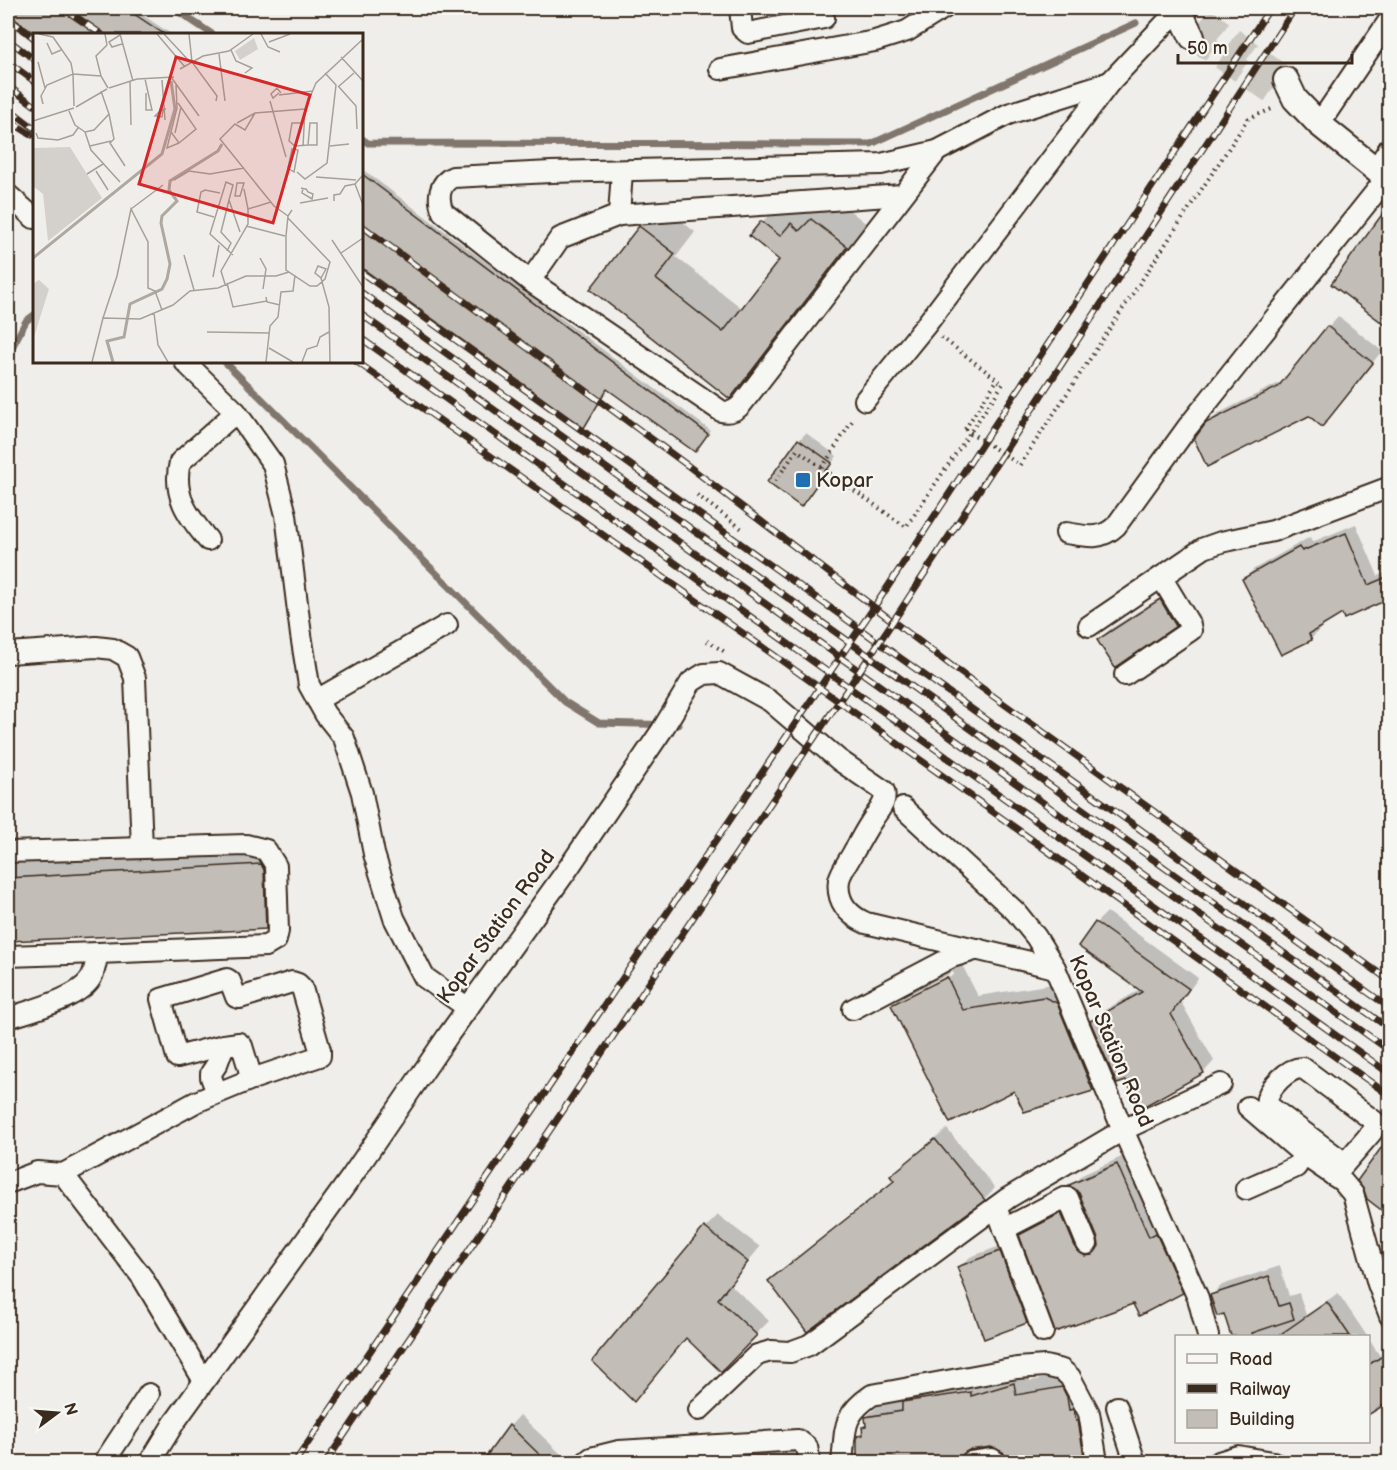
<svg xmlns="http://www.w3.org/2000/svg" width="1397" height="1470" font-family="'Balsamiq Sans',sans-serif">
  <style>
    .shadow { fill: #0003; fill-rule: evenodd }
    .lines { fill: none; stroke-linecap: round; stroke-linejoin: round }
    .stream { stroke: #81766d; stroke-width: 7 }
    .building { fill: #c2bdb7; stroke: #3b2a1e; stroke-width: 1.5 }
    .tertiary-tunnel { stroke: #cbc7c1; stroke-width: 24; stroke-dasharray: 24 12; stroke-linecap: butt }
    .minor-casing { stroke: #3b2a1e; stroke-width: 24 }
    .tertiary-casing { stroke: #3b2a1e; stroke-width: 28 }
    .path { stroke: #3b2a1e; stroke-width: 4; stroke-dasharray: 1.5 4.5; stroke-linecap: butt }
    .minor { stroke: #f6f6f2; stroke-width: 20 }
    .tertiary { stroke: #f6f6f2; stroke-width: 24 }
    .rail-casing { stroke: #3b2a1e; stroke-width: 7 }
    .rail { stroke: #f6f6f2; stroke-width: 4.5; stroke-dasharray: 14; stroke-linecap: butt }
    .path-bridge { stroke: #3b2a1e; stroke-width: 4; stroke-dasharray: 1.5 4.5; stroke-linecap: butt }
    .poi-dot { fill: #1f6fb2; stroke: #f6f6f2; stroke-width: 2 }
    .labels { text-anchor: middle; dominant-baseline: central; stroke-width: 4.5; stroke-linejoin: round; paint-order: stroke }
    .poi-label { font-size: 21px; fill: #3b2a1e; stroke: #f6f6f2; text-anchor: start }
    .street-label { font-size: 21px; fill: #3b2a1e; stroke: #f6f6f2 }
    .inset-river { fill: none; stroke: #afa8a1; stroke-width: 3 }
    .inset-road { fill: none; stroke: #a7a098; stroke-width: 1.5 }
    .view { fill: #d62828; fill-opacity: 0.15; stroke: #d62828; stroke-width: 3 }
    .inset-edge { fill: none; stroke: #3b2a1e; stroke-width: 3 }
  </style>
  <rect width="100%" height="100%" fill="#efeeea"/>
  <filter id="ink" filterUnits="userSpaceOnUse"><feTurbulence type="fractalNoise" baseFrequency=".0167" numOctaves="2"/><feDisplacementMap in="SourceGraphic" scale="12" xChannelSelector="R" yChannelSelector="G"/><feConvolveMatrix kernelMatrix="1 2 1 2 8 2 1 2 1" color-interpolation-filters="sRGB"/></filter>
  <g filter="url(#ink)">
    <g class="shadow">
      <path d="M8,8H132L171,34H38L8,13Z"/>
      <path d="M362,169L710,430L698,447L608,388L584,426L362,267Z"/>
      <path d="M834,198L868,225L751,375L730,397L592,289L641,227L662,205L695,232L676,257L743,309L781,259L751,236L762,222L784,201L801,214L813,202L822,211Z"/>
      <path d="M1390,211V323L1388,325L1380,220Z"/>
      <path d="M1338,316L1382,351L1322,425L1309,414L1207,424L1219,413L1287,379Z"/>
      <path d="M806,433L837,456L801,505L799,440Z"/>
      <path d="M1356,524L1378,576L1390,571V614L1384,600L1342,612L1320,626L1321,628L1311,639L1244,579L1254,569L1310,537L1312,542Z"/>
      <path d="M1172,590L1186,614L1175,624L1116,666L1099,640L1110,629Z"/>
      <path d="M1390,664V678L1386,667Z"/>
      <path d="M275,850L280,913L265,928L8,940V864Z"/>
      <path d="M1107,912L1198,978L1181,1002L1214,1061L1204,1072L1142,1106L1092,1022L1103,1011L1141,989L1096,923Z"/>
      <path d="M961,963L978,996L1060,983L1107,1075L1093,1089L1025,1110L1014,1089L892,1006L907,991ZM953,972L954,975L908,998V995Z"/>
      <path d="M947,1129L995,1188L984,1199L807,1330L770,1281L781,1270L895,1180L892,1177L902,1166Z"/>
      <path d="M1390,1139V1214L1368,1199L1366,1190L1359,1181Z"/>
      <path d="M1128,1154L1193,1281L1182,1292L1133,1302L1021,1235L1032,1224L1072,1203L1096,1246L1100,1245V1239L1080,1192L1072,1185L1082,1175Z"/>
      <path d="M718,1215L760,1247L730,1284L769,1321L721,1370L687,1338L634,1399L705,1228Z"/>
      <path d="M1011,1242L1037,1311L1026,1322L959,1268L970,1257Z"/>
      <path d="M1280,1266L1289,1296L1299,1293L1306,1315L1338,1293L1367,1336H1232L1225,1312L1211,1296L1222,1285Z"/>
      <path d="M1368,1338L1380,1356L1390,1350V1400L1368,1413Z"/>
      <path d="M1028,1370L1030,1381L1077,1373L1095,1462H1009L1005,1452L995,1446L968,1449L953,1456L955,1462H859L858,1437L867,1424L866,1417L881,1403Z"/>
      <path d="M520,1415L562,1455L556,1462H484L510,1426Z"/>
      <path d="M809,1438L817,1462H614L669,1450Z"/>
    </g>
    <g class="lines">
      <g class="stream">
        <path d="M173,8L212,34"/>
        <path d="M362,139L368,143L871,144L1136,23"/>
        <path d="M8,355L26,321L34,315"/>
        <path d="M225,362L565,702L599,723L678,725"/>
      </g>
    </g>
    <g class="building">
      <path d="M8,8H125L164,34H35L8,14Z"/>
      <path d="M362,174L708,434L695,452L607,389L584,428L362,268Z"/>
      <path d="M1389,205V328L1331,284Z"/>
      <path d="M811,219L847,247L730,399L590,289L639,226L675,254L656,279L723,332L779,260L749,236L761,221L780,236L791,223L799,231Z"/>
      <path d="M1327,326L1373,363L1322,427L1309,416L1207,467L1194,439L1206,423L1278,387Z"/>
      <path d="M798,439L832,463L801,507L767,482Z"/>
      <path d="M1346,533L1368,585L1389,576V599L1344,619L1342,614L1309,634L1312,640L1281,655L1242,579L1299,547L1302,551Z"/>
      <path d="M1160,599L1176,626L1115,668L1097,640Z"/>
      <path d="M261,864L264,870L266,929L8,941V878Z"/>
      <path d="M1095,922L1189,989L1171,1014L1204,1073L1141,1108L1126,1081L1117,1084L1090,1021L1142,992L1078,946Z"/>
      <path d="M947,977L963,1010L1044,997L1057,1003L1093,1091L1024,1112L1014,1091L950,1123L891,1005Z"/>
      <path d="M1389,1137V1216L1367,1199L1364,1190L1357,1181Z"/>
      <path d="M935,1139L985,1200L807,1332L768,1281L894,1181L890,1176Z"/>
      <path d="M1117,1164L1149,1237L1156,1233L1183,1293L1139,1316L1133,1304L1055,1332L1019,1235L1061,1213L1076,1249L1085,1256L1092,1255L1099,1246L1098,1239L1079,1193L1069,1185Z"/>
      <path d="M704,1227L748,1262L718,1299L757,1335L721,1372L686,1338L634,1402L592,1361Z"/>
      <path d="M1000,1251L1027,1323L984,1339L957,1267Z"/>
      <path d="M1269,1276L1279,1306L1289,1303L1294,1319L1252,1333L1253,1336H1231L1224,1314L1217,1316L1210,1295Z"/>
      <path d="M1327,1302L1350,1336H1278Z"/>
      <path d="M1389,1352V1402L1368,1415V1365Z"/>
      <path d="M1014,1383L1016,1395L1062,1387L1067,1397L1069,1410L1074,1409L1076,1421L1078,1420L1085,1462H1008L1003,1452L991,1447L969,1450L961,1456L919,1462H857V1436L863,1435L862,1427L866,1426L865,1417L902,1411V1402L971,1392V1396Z"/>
      <path d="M509,1425L547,1462H482Z"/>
    </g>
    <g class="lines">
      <g class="tertiary-tunnel">
        <path d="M1203,18L1286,80"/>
        <path d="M1192,37L1275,94"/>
      </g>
      <g class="minor-casing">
        <g id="minor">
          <path d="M740,8L742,28L748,33L824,18"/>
          <path d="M720,69L875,41L907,31L944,8"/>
          <path d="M1319,124L1390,19"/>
          <path d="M622,171L619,215L560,238L530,281L721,411C730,413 735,411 741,405L937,151"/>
          <path d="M1375,171L1390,147"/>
          <path d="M8,195L34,218"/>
          <path d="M619,215L902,195"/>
          <path d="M530,281L443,212C437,198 439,183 453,177L551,172L881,164L937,151L1008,114L1110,82"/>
          <path d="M185,362L236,412L273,464L286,515L301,635L309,685L325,714L344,738L362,793L374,854L394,918L424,977L468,1008"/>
          <path d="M865,400L926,325L1110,82L1179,9"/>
          <path d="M1066,533C1086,536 1100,541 1116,526L1187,428L1386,179L1390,178"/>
          <path d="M208,540C188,516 172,495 180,462L236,412"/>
          <path d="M1089,626L1204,548L1221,542L1273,531L1390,487"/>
          <path d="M8,653L96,647L113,649L127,657L135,678L142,848"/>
          <path d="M1125,675L1191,630L1190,625L1161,577"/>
          <path d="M317,700L447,625"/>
          <path d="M903,808L1016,912L1036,937L1055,968L1123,1130L1198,1298L1208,1336"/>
          <path d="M8,852L246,845L266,850L276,866L278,931L276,940L266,946L98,953C96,961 95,969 92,976C82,998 29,1011 8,1018"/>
          <path d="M8,956L98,953"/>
          <path d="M227,979L230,981L236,997L240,998L292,982L298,984L302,988L320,1050V1056L252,1079L242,1046L239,1043L224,1045L177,1057L161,999Z"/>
          <path d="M853,1009L952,957L978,949"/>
          <path d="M217,1093L211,1077V1073L217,1064L224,1045"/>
          <path d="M1304,1155L1342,1181L1353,1194L1378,1284L1390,1316"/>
          <path d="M63,1174L196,1102L252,1079"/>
          <path d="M1334,1176L1372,1132L1374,1121L1303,1068C1288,1067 1267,1089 1266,1104L1345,1163"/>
          <path d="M8,1183L37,1172L63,1174L142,1277L204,1381"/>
          <path d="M1246,1189L1296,1167L1304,1155L1248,1107"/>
          <path d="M996,1207L1043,1332"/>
          <path d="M1004,1229L1064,1198H1068L1087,1244"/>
          <path d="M1117,1407L1135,1462"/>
          <path d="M699,1410L757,1355L771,1351L790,1352L809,1345L1008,1198L1123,1130L1221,1084"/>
          <path d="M104,1462L149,1394"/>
          <path d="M150,1462L174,1423L352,1176L449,1034L567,870L662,730L691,682L704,674L719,673L770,701L839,760L884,791C887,803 879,809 873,819C866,829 860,841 854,851C850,859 841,871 839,880C836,901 848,915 866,923L1055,968"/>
          <path d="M586,1462L591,1458L619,1451L798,1440L807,1447L810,1462"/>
          <path d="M842,1462C846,1429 841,1416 872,1395L1017,1368L1045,1366L1062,1370L1070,1377L1089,1413L1097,1462"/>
          <path d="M971,1462L992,1459L996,1462"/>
          <path d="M1219,1462L1238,1456L1273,1462"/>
        </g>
      </g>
      <g class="tertiary-casing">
        <g id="tertiary">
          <path d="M1178,8L1192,37"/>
          <path d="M1286,80L1295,99L1319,124L1390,181"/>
        </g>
      </g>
      <g class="path">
        <path d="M965,429L997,380"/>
        <path d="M1020,465L1248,119L1274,108"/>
        <path d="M822,468L854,418"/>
        <path d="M772,486L797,450L906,527L1003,384L941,337"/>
        <path d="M697,495L742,529"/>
        <path d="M707,641L725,652"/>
      </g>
      <use href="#minor" class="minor"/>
      <use href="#tertiary" class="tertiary"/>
      <g class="rail-casing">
        <g id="rail">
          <path d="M63,8L101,34"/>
          <path d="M8,18L34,38"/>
          <path d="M8,40L34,59"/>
          <path d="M8,62L34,81"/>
          <path d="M8,86L34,105"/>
          <path d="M8,108L34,128"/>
          <path d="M8,120L32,135"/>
          <path d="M362,226L687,465L961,673L1390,981"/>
          <path d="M362,273L1390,1008"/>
          <path d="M362,293L1390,1029"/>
          <path d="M362,315L1390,1051"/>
          <path d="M362,339L1390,1074"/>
          <path d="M357,362L771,653L1390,1096"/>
          <path d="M295,1462L883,594L1270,8"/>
          <path d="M326,1462L902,608L1295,8"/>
        </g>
      </g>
      <use href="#rail" class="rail"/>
      <path class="path-bridge" d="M965,429L1020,465"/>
    </g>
  </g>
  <rect class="poi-dot" x="795" y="472" width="16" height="16" rx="3"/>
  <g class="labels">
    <g class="poi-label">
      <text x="816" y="480">Kopar</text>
    </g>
    <g class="street-label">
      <text transform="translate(496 927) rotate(-54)">Kopar Station Road</text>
      <text transform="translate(1111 1041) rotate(67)">Kopar Station Road</text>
    </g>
  </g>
  <g transform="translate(33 33)">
    <rect width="330" height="330" fill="#efeeea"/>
    <path d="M221,5L225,16L207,27L202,18ZM37,114L69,165L15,208L10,161L0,153V115ZM6,247L16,256L0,307V251Z" fill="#d4d1cc"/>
    <path class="inset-river" d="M0,225L129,121L142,76L138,48M80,329L74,308L91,304L97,271L129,256L134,246L137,231L128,190L129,183L144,168L136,157L137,148L185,118L189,111"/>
    <path class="inset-road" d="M6,1L20,4L38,30L40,41L68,43L75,55M87,1L100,48M124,1L152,34M131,1L158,30M156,1L159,29L184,63L183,68M228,1L235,14L247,19M87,2L76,9L79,14L89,11M236,9L257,1M14,10L19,21L28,17M198,17L203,28L219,35L212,40M186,21L192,68M308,24L330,48M5,29L12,55M147,36L170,23L196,18L220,1M68,43L63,23L74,12L72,1M138,44L166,83M112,46L119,77H113V60M129,47L132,87M97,49L98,92M143,52L144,75L134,115L146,110M305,54L321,40M306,54L323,73L324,96M76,55L104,46L141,44M68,58L76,81L61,97L52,99L58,117L87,149M246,60L240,65L238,61L244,55L248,60M246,62L280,58M237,68L253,124M10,71L8,63L14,52L40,41L41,73M43,74L74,56M272,76L283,50L330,6M130,77L129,84L122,83L128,77H130V76H133M36,78L42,92L52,99M222,80L212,97L202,91L187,106L241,173L255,183M76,81L81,106L77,110L92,133M0,88L41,75M204,90L222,80L272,76M272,90H259L256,108L262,113L275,112L277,90H284V112H275M138,99L146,110L163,96L145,70M3,100L5,105L25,107L40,102L45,95M142,100L148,74M57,113L78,108M270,113L272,76M297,113L316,111M259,116L265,117L261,139L255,135ZM63,138L75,157M264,139L272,146L294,130L303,52L292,40M54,141L70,131M330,142L322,151L330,172M283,144L323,147M141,147L156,138L177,141L211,135M211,150L207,163H202L204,150ZM268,155L272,156H273L275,159L280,161L279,166L269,160L270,155M211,156L215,176M301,168V162L307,161L312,153L322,151M267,170L295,165M98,176L130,152M181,184L164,179L168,159L172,157L187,160M255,185L297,229L292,246L284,253H277L253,237V203L255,183L259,177M213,193L252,203M299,207L330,254M194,218L198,210L188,199L196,167M308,220L330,205M151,222L161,257M200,222L177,201L193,149L200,152L196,167L207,199M227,225L233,236L230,256M180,244L186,212M288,245L293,236L285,233L282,240L288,245L296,274L297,329M194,250L200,274L234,268M192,251L188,238L215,191V176L238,169M233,264L234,269L247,272M121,280L125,312L135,329M70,285L84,243L98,176L115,209V255L122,258L129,277M174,299L236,300M236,315L260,329M59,329L70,285L107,286L140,272L157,258L185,255L213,243H243L256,239M233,329L237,293L245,284L248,259L260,258L262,242M269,329L274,316L284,313L287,304L296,299"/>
    <path class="view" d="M143,24L277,62L240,190L106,151Z"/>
    <rect width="330" height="330" class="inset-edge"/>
  </g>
  <rect width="1397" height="1470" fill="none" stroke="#f6f6f2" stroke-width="30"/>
  <rect x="15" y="15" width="1367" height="1440" fill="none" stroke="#3b2a1e" stroke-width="2" filter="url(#ink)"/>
  <rect x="1175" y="1335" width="195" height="108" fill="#f6f6f2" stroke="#aba49d" stroke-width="1.5"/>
  <rect x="1187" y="1354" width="30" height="9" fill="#f6f6f2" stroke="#aba49d" stroke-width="1.5"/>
  <text x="1229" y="1365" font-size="18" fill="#3b2a1e">Road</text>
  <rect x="1187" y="1384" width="30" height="9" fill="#3b2a1e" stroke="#aba49d" stroke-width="1.5"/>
  <text x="1229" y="1395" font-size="18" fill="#3b2a1e">Railway</text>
  <rect x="1187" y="1410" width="30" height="18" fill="#c2bdb7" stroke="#aba49d" stroke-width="1.5"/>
  <text x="1229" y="1425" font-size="18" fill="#3b2a1e">Building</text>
  <g transform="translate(57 1413) rotate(74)" stroke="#f6f6f2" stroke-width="4.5" paint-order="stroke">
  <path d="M0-4.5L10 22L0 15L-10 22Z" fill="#3b2a1e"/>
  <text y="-9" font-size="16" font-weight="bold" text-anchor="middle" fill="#3b2a1e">N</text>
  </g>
  <path d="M1178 54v9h174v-9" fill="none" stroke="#3b2a1e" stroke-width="3"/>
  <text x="1187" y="54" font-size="18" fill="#3b2a1e" stroke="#f6f6f2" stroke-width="4.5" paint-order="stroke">50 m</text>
</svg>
